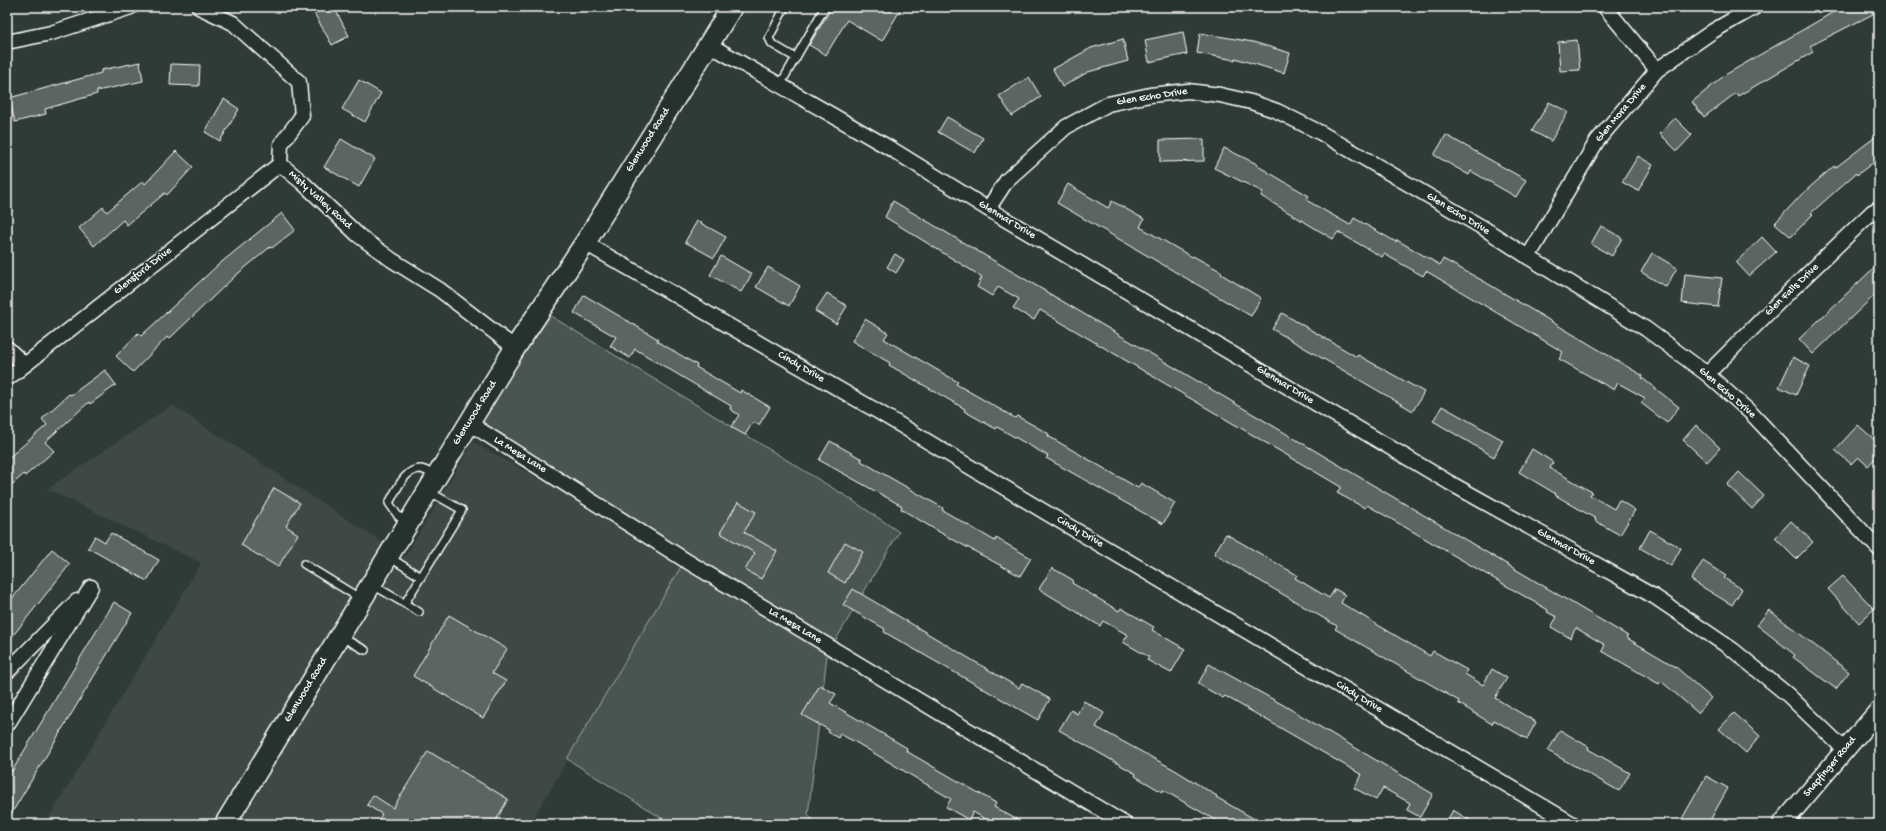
<svg xmlns="http://www.w3.org/2000/svg" width="1886" height="831" font-family="'Gochi Hand',sans-serif">
  <style>
    .built { fill: #3c4842 }
    .green { fill: #4a544f; stroke: #a4aaa7 }
    .building { fill: #5b6661; stroke: #fff }
    .lines { fill: none; stroke-linecap: round; stroke-linejoin: round }
    .service-casing { stroke: #fff; stroke-width: 10 }
    .minor-casing { stroke: #fff; stroke-width: 17 }
    .tertiary-casing { stroke: #fff; stroke-width: 21 }
    .secondary-casing { stroke: #fff; stroke-width: 23 }
    .service { stroke: #26332d; stroke-width: 7 }
    .minor { stroke: #26332d; stroke-width: 14 }
    .tertiary { stroke: #26332d; stroke-width: 18 }
    .secondary { stroke: #26332d; stroke-width: 20 }
    .labels { text-anchor: middle; dominant-baseline: central; stroke-width: 3.5; stroke-linejoin: round; paint-order: stroke }
    .street-label { font-size: 11px; fill: #fff; stroke: #26332d }
  </style>
  <rect width="100%" height="100%" fill="#2f3b35"/>
  <filter id="ink" filterUnits="userSpaceOnUse"><feTurbulence type="fractalNoise" baseFrequency=".025" numOctaves="2"/><feDisplacementMap in="SourceGraphic" scale="8" xChannelSelector="R" yChannelSelector="G"/><feConvolveMatrix kernelMatrix="1 2 1 2 8 2 1 2 1" color-interpolation-filters="sRGB"/></filter>
  <g filter="url(#ink)">
    <path class="built" d="M172,405L405,557L473,442L685,560L530,824H45L201,563L47,489Z"/>
    <path class="green" d="M549,315L849,498L899,532L827,655L808,815L817,824H671L567,759L685,560L476,424Z"/>
    <g class="building">
      <path d="M326,7H334L349,36L332,45L314,13Z"/>
      <path d="M832,7H902L882,41L847,20L826,55L809,45Z"/>
      <path d="M1842,7H1879V11L1810,46L1813,52L1738,96L1736,93L1704,117L1692,102L1725,75Z"/>
      <path d="M1183,32L1187,54L1149,62L1145,40Z"/>
      <path d="M1200,33L1253,42L1290,53L1284,73L1235,58V60L1197,53Z"/>
      <path d="M1123,39L1128,61L1088,72L1062,87L1053,69L1091,48Z"/>
      <path d="M1577,40L1580,70L1560,71L1558,42Z"/>
      <path d="M140,62L143,81L97,91V94L45,109L46,114L15,122L9,98L101,73V70Z"/>
      <path d="M171,64L200,65L199,86L170,85Z"/>
      <path d="M1029,77L1041,97L1012,116L999,96Z"/>
      <path d="M359,80L381,93L365,122L342,109Z"/>
      <path d="M224,99L239,109L220,141L205,132Z"/>
      <path d="M1549,102L1568,112L1551,141L1532,131Z"/>
      <path d="M947,117L983,138L975,153L938,132Z"/>
      <path d="M1675,118L1692,135L1677,151L1660,134Z"/>
      <path d="M1879,134V158L1857,175L1856,173L1811,213L1813,214L1791,237L1775,223L1802,194L1834,166L1835,168Z"/>
      <path d="M1446,135L1526,180L1516,197L1471,171L1469,175L1434,155Z"/>
      <path d="M341,139L375,159L359,187L324,167Z"/>
      <path d="M1204,139V161L1160,162V140Z"/>
      <path d="M1224,148L1257,164L1256,165L1309,196L1306,200L1350,225L1354,218L1396,242L1397,240L1440,265L1443,259L1485,282L1643,376L1642,378L1679,407L1667,423L1641,403L1645,398L1618,383L1614,390L1559,359L1563,352L1426,271L1423,276L1384,254L1382,257L1338,232L1333,239L1261,196L1263,192L1214,168Z"/>
      <path d="M176,151L193,167L167,195L165,193L127,225L123,220L94,246L79,228L103,207L107,212L143,181L145,184Z"/>
      <path d="M1638,156L1653,165L1638,191L1622,182Z"/>
      <path d="M1068,184L1108,208L1112,201L1144,219L1140,227L1192,257L1193,256L1222,272L1221,274L1261,298L1251,316L1057,203Z"/>
      <path d="M893,201L1628,636L1627,638L1676,667L1711,698L1698,713L1661,681L1659,684L1602,651L1605,645L1576,628L1570,638L1551,627L1557,617L1547,612L1548,610L1367,505L1365,508L1337,493L1341,487L1040,310L1034,320L1013,308L1019,299L998,287L992,296L977,287L982,277L885,217Z"/>
      <path d="M282,213L295,230L272,248L270,247L234,277L169,339L167,337L133,372L116,356L138,333L141,336L218,265Z"/>
      <path d="M697,221L726,237L714,258L685,242Z"/>
      <path d="M1601,226L1622,238L1612,256L1591,244Z"/>
      <path d="M1762,237L1776,252L1749,276L1736,262Z"/>
      <path d="M1652,253L1677,268L1666,287L1641,272Z"/>
      <path d="M895,254L904,260L896,273L887,267Z"/>
      <path d="M721,256L752,274L741,292L710,275Z"/>
      <path d="M1879,263V291L1813,354L1799,339Z"/>
      <path d="M768,267L800,286L789,306L756,287Z"/>
      <path d="M1685,274L1722,278L1718,307L1682,303Z"/>
      <path d="M827,293L847,306L836,324L815,311Z"/>
      <path d="M584,295L658,339L657,341L697,365L696,367L740,393L741,390L770,407L759,425L753,422L745,435L731,427L739,415L730,409L731,406L635,349L630,358L610,346L616,337L574,313Z"/>
      <path d="M1282,313L1357,357L1358,355L1424,392L1413,411L1272,329Z"/>
      <path d="M865,319L888,333L884,339L958,382L956,384L1015,418L1017,416L1049,434L1048,436L1138,488L1141,483L1175,503L1163,524L1046,458L1048,456L997,427L996,429L964,411L965,409L889,365L890,363L852,341Z"/>
      <path d="M1793,357L1810,366L1796,395L1779,387Z"/>
      <path d="M105,370L116,385L90,404L89,402L45,442L54,451L25,476L24,474L7,489V459L47,425L42,419L69,394L71,395Z"/>
      <path d="M1442,406L1503,440L1494,457L1433,421Z"/>
      <path d="M1696,425L1720,448L1707,462L1683,440Z"/>
      <path d="M1858,425L1879,444V454L1868,466L1858,457L1851,464L1835,450Z"/>
      <path d="M830,441L862,459L861,461L943,508L942,510L995,541L996,538L1031,558L1020,576L941,533L901,509L902,506L819,460Z"/>
      <path d="M1532,449L1553,462L1550,468L1592,492L1590,495L1614,509L1619,500L1635,510L1620,535L1595,521L1596,519L1555,495L1556,494L1519,472Z"/>
      <path d="M1739,472L1764,496L1752,509L1727,485Z"/>
      <path d="M274,488L300,503L286,526L298,534L278,567L241,545Z"/>
      <path d="M738,502L756,512L744,532L777,551L761,579L745,570L755,553L720,533Z"/>
      <path d="M1791,521L1813,542L1796,559L1775,538Z"/>
      <path d="M1650,530L1681,548L1671,566L1640,548Z"/>
      <path d="M111,533L159,560L147,581L88,548L95,536L105,542Z"/>
      <path d="M1226,534L1297,575L1295,578L1329,598L1335,589L1345,595L1341,603L1430,656L1433,651L1467,670L1465,674L1483,685L1492,669L1507,678L1495,698L1536,722L1527,739L1494,720L1492,724L1458,703L1459,701L1335,629L1337,626L1214,554Z"/>
      <path d="M845,542L863,552L845,583L828,573Z"/>
      <path d="M52,549L70,564L7,643V605Z"/>
      <path d="M1703,561L1726,576L1724,578L1742,589L1732,605L1691,580Z"/>
      <path d="M1052,568L1073,580L1072,583L1119,611L1121,608L1154,627L1152,630L1185,649L1171,673L1147,660L1149,657L1123,642L1128,635L1103,621L1100,626L1039,589Z"/>
      <path d="M1843,576L1874,609L1859,623L1828,589Z"/>
      <path d="M853,589L1019,688L1022,683L1050,699L1038,720L884,632L885,629L843,605Z"/>
      <path d="M114,602L132,613L7,821V777L11,770L12,771Z"/>
      <path d="M1769,610L1849,672L1836,689L1793,657L1795,655L1757,625Z"/>
      <path d="M449,615L507,649L492,673L506,681L483,718L413,676Z"/>
      <path d="M1209,664L1285,706L1433,794L1420,817L1407,810L1410,803L1383,788L1376,800L1354,788L1362,775L1225,696L1223,698L1198,684Z"/>
      <path d="M820,685L836,694L830,703L907,748L906,751L996,803L994,807L1025,824H994L973,812L969,820L946,807L951,799L857,743L840,734L838,738L828,732L829,730L802,715Z"/>
      <path d="M1084,701L1104,713L1096,727L1175,770L1217,796L1216,797L1263,824H1222L1163,790L1162,792L1135,776L1136,774L1059,730L1071,710L1077,714Z"/>
      <path d="M1734,713L1760,736L1746,753L1719,729Z"/>
      <path d="M1560,730L1589,747L1588,749L1630,773L1619,791L1548,751Z"/>
      <path d="M428,751L508,799L494,824H376L382,814L367,805L373,795L393,808Z"/>
      <path d="M1706,776L1728,788L1708,824H1679Z"/>
      <path d="M1453,810L1476,824H1445Z"/>
    </g>
    <g class="lines">
      <g class="service-casing">
        <g id="service">
          <path d="M785,7L769,38L772,44L796,58"/>
          <path d="M780,85L825,7"/>
          <path d="M407,522L398,516L389,503C396,491 405,468 421,469C426,470 432,474 436,476"/>
          <path d="M389,557L421,577"/>
          <path d="M304,564L361,599"/>
          <path d="M373,585L419,612"/>
          <path d="M405,603L462,510L430,492"/>
          <path d="M341,637L365,650"/>
        </g>
      </g>
      <g class="minor-casing">
        <g id="minor">
          <path d="M199,7L233,23L299,82L302,116L281,144L280,164"/>
          <path d="M1605,7L1657,70"/>
          <path d="M7,42L51,33L131,7"/>
          <path d="M708,44L893,150L988,209L1450,483L1655,597L1733,650L1788,695L1845,750"/>
          <path d="M280,164L303,183L358,235L392,260L440,290L515,348"/>
          <path d="M988,209L1007,180L1066,127L1108,104L1150,95L1188,91L1220,95L1251,102L1277,111L1321,133L1485,229L1528,257L1646,329L1707,374L1751,413L1879,549"/>
          <path d="M585,243L877,411L1060,521L1573,824"/>
          <path d="M1528,257L1597,141L1657,70L1713,31L1755,7"/>
          <path d="M7,348L24,364"/>
          <path d="M1707,374L1785,296L1872,212L1879,208"/>
          <path d="M7,379L280,164"/>
          <path d="M469,423L685,560L1125,824"/>
          <path d="M7,672L77,601"/>
          <path d="M7,725L91,587"/>
        </g>
      </g>
      <g class="tertiary-casing">
        <path id="tertiary" d="M1782,824L1879,710"/>
      </g>
      <g class="secondary-casing">
        <path id="secondary" d="M225,824L515,348L585,243L732,7"/>
      </g>
      <use href="#service" class="service"/>
      <use href="#minor" class="minor"/>
      <use href="#tertiary" class="tertiary"/>
      <use href="#secondary" class="secondary"/>
    </g>
  </g>
  <g class="labels">
    <g class="street-label">
      <text transform="translate(1152 97) rotate(-9)">Glen Echo Drive</text>
      <text transform="translate(1621 113) rotate(-50)">Glen Mora Drive</text>
      <text transform="translate(648 140) rotate(-58)">Glenwood Road</text>
      <text transform="translate(320 200) rotate(42)">Misty Valley Road</text>
      <text transform="translate(1458 214) rotate(31)">Glen Echo Drive</text>
      <text transform="translate(1007 220) rotate(31)">Glenmar Drive</text>
      <text transform="translate(143 271) rotate(-38)">Glensford Drive</text>
      <text transform="translate(1792 290) rotate(-44)">Glen Falls Drive</text>
      <text transform="translate(801 367) rotate(30)">Cindy Drive</text>
      <text transform="translate(1285 385) rotate(31)">Glenmar Drive</text>
      <text transform="translate(1727 393) rotate(41)">Glen Echo Drive</text>
      <text transform="translate(475 413) rotate(-58)">Glenwood Road</text>
      <text transform="translate(520 455) rotate(32)">La Mesa Lane</text>
      <text transform="translate(1080 532) rotate(30)">Cindy Drive</text>
      <text transform="translate(1566 547) rotate(29)">Glenmar Drive</text>
      <text transform="translate(795 626) rotate(31)">La Mesa Lane</text>
      <text transform="translate(306 690) rotate(-59)">Glenwood Road</text>
      <text transform="translate(1359 697) rotate(31)">Cindy Drive</text>
      <text transform="translate(1830 767) rotate(-50)">Snapfinger Road</text>
    </g>
  </g>
  <rect width="1886" height="831" fill="none" stroke="#26332d" stroke-width="24"/>
  <rect x="12" y="12" width="1862" height="807" fill="none" stroke="#fff" stroke-width="1.5" filter="url(#ink)"/>
</svg>
